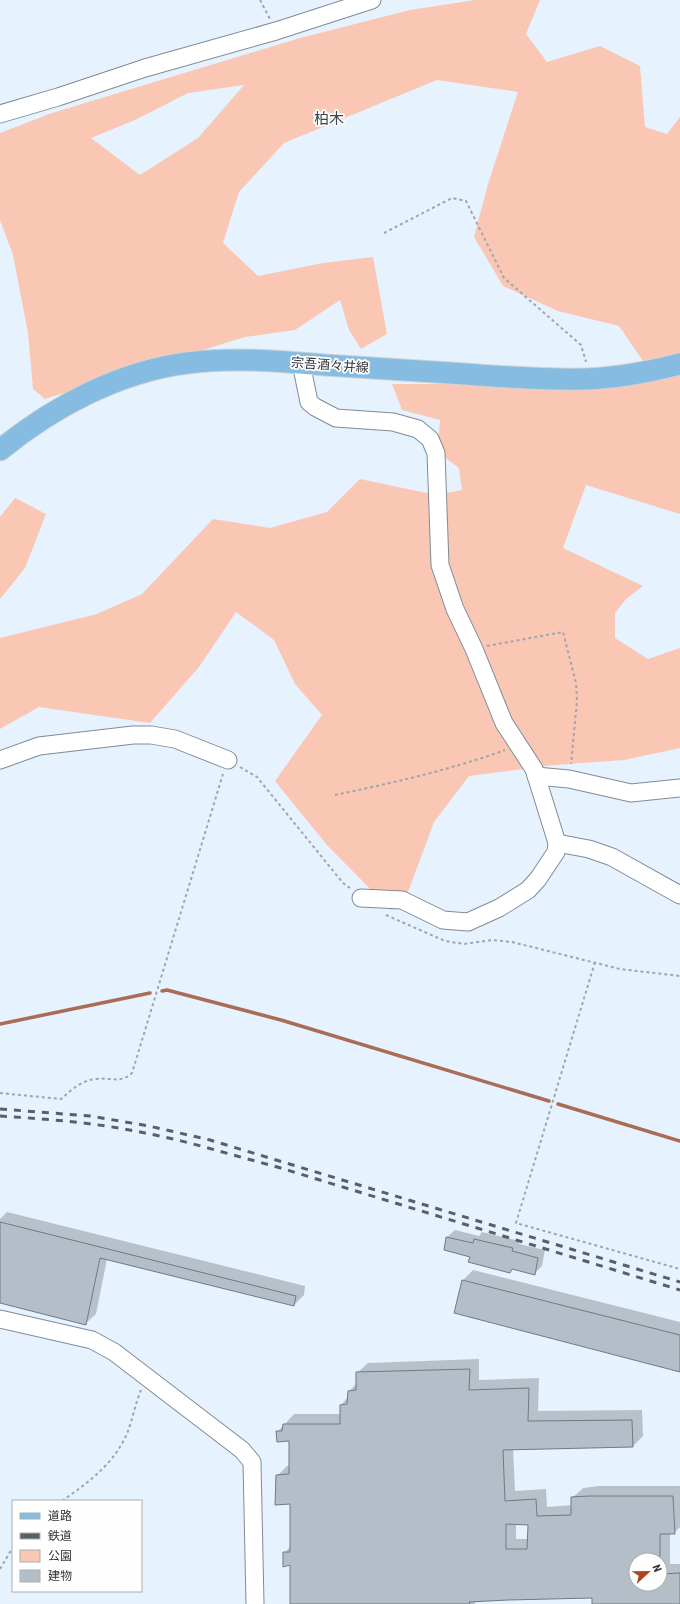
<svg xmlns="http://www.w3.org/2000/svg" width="680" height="1604" font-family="'Roboto Condensed','Noto Sans JP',sans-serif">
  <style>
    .green { fill: #fac7b5; fill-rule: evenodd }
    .shadow { fill: #0003; fill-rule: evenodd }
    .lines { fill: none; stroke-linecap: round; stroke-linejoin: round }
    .stream { stroke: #aa6c56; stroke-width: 3.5 }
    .building { fill: #b3bec8; stroke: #707a83; fill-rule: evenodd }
    .minor-casing { stroke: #808b95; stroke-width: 19 }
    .major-casing { stroke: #d1d3d3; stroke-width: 23 }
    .path { stroke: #9da6af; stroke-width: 2; stroke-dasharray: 3 3; stroke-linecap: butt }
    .minor { stroke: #fff; stroke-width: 17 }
    .major { stroke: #86bbe2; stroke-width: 21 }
    .rail { stroke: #596065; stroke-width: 3; stroke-dasharray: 7 7; stroke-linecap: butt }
    .labels { text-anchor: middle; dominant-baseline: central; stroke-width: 3.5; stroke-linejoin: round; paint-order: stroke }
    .street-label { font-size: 13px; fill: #303539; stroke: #fefefe }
    .quarter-label { font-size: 15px; fill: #3d464e; stroke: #fefefe }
  </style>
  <rect width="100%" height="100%" fill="#e6f2fd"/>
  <g class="green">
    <path d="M475,0H540L526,34L547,62L600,46L640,66L645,127L667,134L680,117V514L586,485L563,548L643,586L626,599L615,613V638L648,659L680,648V748L624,760L554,765L469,776L434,822L402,908L391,910L327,845L275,781L322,715L295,684L274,640L236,612L199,667L150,723L39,707L0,729V638L97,614L142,594L213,519L270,528L327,512L360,479L436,495L462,490L459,468L443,456L425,450L439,434L440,420L402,410L392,384H540L617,387L643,361L619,326L558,311L503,286L474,237L488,184L518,92L437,80L284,143L239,192L223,243L258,276L323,263L373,257L387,334L361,349L349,330L340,300L295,330L245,337L45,399L33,389L28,333L13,255L0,220V133L52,113L300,38L410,10ZM244,85L198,138L140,175L91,138L135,120L188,93Z"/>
    <path d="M15,498L46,514L25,568L0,599V517Z"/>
  </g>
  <g class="shadow">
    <path d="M7,1212L305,1286L304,1295L294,1305L107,1259L96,1314L85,1324L0,1302V1219Z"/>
    <path d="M455,1230L479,1236L482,1232L520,1241L519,1244L545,1250L542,1266L534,1274L513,1268L509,1272L471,1256L445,1249L447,1237Z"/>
    <path d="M473,1270L680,1322V1370L455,1312L463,1280Z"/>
    <path d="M479,1359V1380L539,1378L538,1411L642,1410L643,1436L633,1446L513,1448L515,1491L546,1489L547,1507L572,1505V1498L583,1488L599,1486H680V1527L674,1533H670V1564H680V1604H593V1597L478,1600L474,1604H347L291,1564L284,1553L291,1546V1503L277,1476L287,1466L290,1465V1440L278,1431L284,1425L294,1414H341V1405L348,1397L349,1391L357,1383V1373L368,1363ZM516,1523L529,1524L528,1539H516ZM636,1560H660V1584H636Z"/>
  </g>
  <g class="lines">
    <g class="stream">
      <path d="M162,991L167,990L281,1020L549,1101"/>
      <path d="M0,1024L150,993"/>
      <path d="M558,1104L680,1141"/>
    </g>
  </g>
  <g class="building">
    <path d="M0,1222L296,1296L294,1306L100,1258L86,1325L0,1303Z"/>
    <path d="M446,1237L473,1243L474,1239L513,1248L512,1251L538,1258L535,1275L512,1269L510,1273L468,1262L470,1257L444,1250Z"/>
    <path d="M462,1280L680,1335V1372L454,1313Z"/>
    <path d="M470,1369L469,1390L529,1388L528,1421L632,1420L633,1447L503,1450L505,1501L536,1499L537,1516L571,1515V1497L589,1496H673L675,1534H660V1560H636V1584H660V1574L680,1573V1604H592V1598L508,1600L469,1602L470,1604H290V1565L283,1567V1552H290V1504L275,1505L276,1475L289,1474V1441L277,1442L276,1431H282L283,1424H340V1405L347,1404L348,1391L356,1390V1372ZM506,1524L528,1525L527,1549H506Z"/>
  </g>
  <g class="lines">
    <g class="minor-casing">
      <g id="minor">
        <path d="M0,114L58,97L145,68L276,31L372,0"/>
        <path d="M301,363L309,402L315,407L336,418L393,422L418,429L430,439L436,453L440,565L455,609L474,649L504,723L534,769L557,843L556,852L538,879L528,890L499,908L468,922L443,920L402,900L361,898"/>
        <path d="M0,760L39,746L133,735H151L175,739L228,760"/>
        <path d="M536,776L569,779L631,793L680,788"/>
        <path d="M557,843L589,849L612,857L680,895"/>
        <path d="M0,1319L92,1340L114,1352L242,1450L252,1462L255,1604"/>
      </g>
    </g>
    <g class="major-casing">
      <path id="major" d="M0,450C53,407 118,372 187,363C232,357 279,361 325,365C372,368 419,371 466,374C505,377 546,380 586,379C618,378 649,372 680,364"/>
    </g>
    <g class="path">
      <path d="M260,0L270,19"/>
      <path d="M384,233L452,198L466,201L504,278L581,345L586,362"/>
      <path d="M487,646L563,632L576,683L577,701L571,764"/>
      <path d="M240,767L257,777L343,883L350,888"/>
      <path d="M335,795C392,783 450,770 505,750"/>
      <path d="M386,915L445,941L464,944L492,940L512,942L620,969L680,976"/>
      <path d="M595,962L516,1223L680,1269"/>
      <path d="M0,1093L61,1099C71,1090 82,1080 96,1079C110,1077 121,1084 132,1073L223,774"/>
      <path d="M62,1501C86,1484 110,1467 124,1440C132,1425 134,1406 141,1390"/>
      <path d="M0,1569L13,1547"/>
    </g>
    <use href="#minor" class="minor"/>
    <use href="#major" class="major"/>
    <g class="rail">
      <path d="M0,1109L90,1116L149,1126L210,1140L680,1282"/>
      <path d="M0,1116C48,1119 98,1123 145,1133C188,1141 231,1155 274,1166L680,1290"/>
    </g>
  </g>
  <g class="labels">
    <g class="street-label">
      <text transform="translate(330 365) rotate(4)">宗吾酒々井線</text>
    </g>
    <g class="quarter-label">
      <text x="329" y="119">柏木</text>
    </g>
  </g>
  <rect x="12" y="1500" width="130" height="92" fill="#fefefe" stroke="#acaeaf"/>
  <rect x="20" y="1513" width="20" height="6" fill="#86bbe2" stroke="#acaeaf"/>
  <text x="48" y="1520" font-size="12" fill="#303539">道路</text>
  <rect x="20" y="1533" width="20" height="6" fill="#596065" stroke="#acaeaf"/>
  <text x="48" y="1540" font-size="12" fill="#303539">鉄道</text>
  <rect x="20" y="1550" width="20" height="12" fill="#fac7b5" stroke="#acaeaf"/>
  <text x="48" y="1560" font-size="12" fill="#303539">公園</text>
  <rect x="20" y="1570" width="20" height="12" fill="#b3bec8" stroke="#acaeaf"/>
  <text x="48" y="1580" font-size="12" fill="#303539">建物</text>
  <g transform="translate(648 1572) rotate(68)"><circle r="19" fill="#fefefe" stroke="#acaeaf"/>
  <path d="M0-3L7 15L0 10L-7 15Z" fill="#ad471e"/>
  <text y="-6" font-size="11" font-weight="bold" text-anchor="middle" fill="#303539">N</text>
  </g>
</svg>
